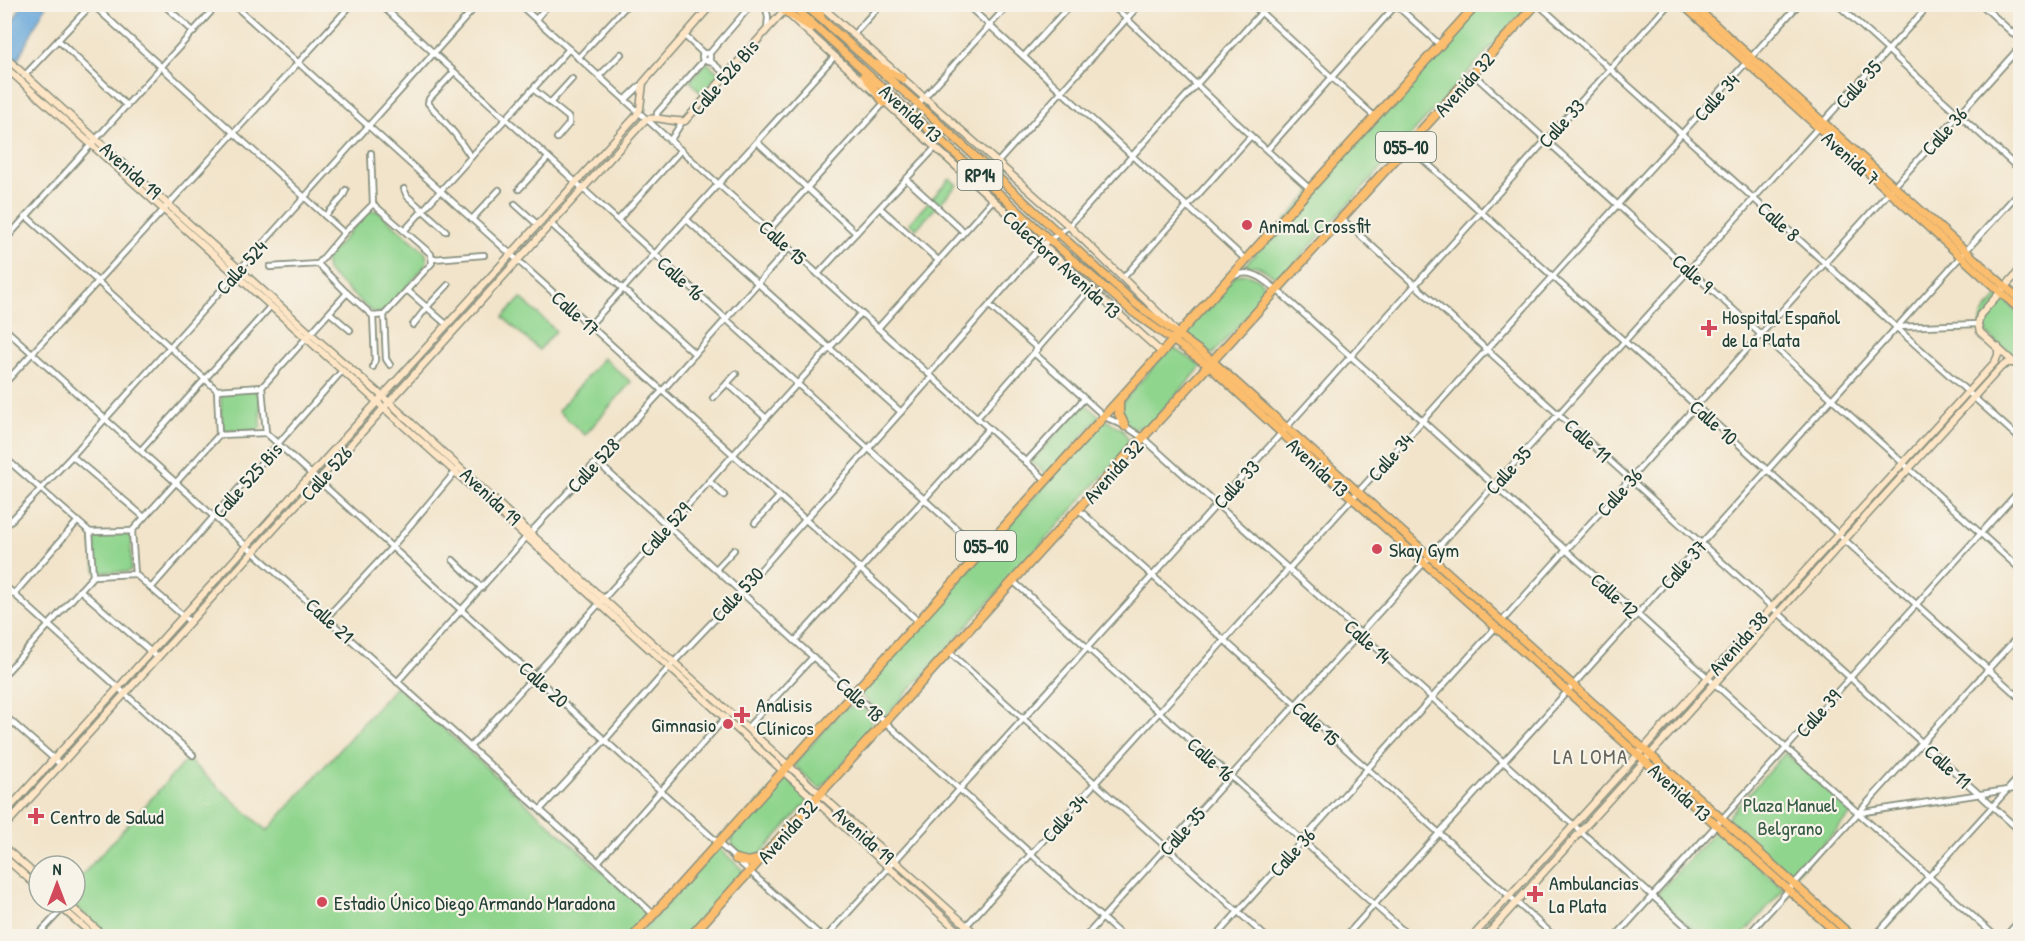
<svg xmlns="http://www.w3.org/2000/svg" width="2025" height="941" font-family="'Patrick Hand',sans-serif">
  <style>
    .green { fill: #90d58e; stroke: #588961; stroke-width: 1.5 }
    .water { fill: #67a7da; stroke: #437287; stroke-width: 1.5 }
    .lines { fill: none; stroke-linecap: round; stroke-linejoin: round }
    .street-casing { stroke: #88907f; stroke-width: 8 }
    .secondary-casing { stroke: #88907f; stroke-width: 9 }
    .primary-casing { stroke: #88907f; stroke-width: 10 }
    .highway-casing { stroke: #88907f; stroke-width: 11 }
    .street { stroke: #fff; stroke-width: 4.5 }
    .secondary { stroke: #fde5c5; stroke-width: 6 }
    .primary { stroke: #fbbd6e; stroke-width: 7 }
    .highway { stroke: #fbbd6e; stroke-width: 8 }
    .poi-dot { fill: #d1495b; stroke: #f7f3e8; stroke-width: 2 }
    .labels { text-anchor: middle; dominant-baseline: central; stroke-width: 4.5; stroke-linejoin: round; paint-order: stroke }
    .shield { fill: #f7f3e8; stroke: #60746a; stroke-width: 1.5 }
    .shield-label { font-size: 18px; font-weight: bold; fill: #1f3d34 }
    .street-label { font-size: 20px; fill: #1f3d34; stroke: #f7f3e8 }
    .poi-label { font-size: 20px; fill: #1f3d34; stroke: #f7f3e8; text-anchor: start }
    .park-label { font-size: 20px; fill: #365b46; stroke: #f7f3e8 }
    .neighbourhood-label { font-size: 21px; letter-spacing: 1.5px; fill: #65655e; stroke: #f7f3e8 }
  </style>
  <rect width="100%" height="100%" fill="#f7f3e8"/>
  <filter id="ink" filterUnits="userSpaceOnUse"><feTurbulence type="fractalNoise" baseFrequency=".0167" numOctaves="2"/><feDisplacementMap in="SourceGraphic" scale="12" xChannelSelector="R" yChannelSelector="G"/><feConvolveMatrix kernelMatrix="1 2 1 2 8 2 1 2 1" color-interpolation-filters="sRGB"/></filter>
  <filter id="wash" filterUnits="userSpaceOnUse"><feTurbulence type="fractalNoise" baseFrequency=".008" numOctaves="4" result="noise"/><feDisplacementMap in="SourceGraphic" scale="24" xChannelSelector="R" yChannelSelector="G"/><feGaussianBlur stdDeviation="1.35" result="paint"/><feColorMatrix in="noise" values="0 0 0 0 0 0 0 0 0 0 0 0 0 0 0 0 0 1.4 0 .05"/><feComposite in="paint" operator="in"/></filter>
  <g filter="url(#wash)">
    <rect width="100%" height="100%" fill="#f2e4ca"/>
    <g class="green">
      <path d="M1480,5H1529L1286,273C1269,279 1272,273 1259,267C1255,265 1248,266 1244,266Z"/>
      <path d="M706,62L720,74L702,94L690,81Z"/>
      <path d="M950,179L957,185L916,229L909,223Z"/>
      <path d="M372,210L379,212L425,252L427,259L426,265L387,310L381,313L372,312L327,271L325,260L366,213Z"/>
      <path d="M1247,274L1259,279C1264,286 1266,291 1262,299L1212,355L1185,333L1236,275Z"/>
      <path d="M521,298L556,331L539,350L503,317Z"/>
      <path d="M1997,298H2003L2020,314V364L1983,330C1977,316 1987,309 1997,298Z"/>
      <path d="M1171,346L1202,366L1149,426L1133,429L1123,421L1122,403Z"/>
      <path d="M603,358L631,382L585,435L558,411Z"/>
      <path d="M253,390L259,392L260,395L261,427L255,431H224L221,426V394L223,392Z"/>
      <path d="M1084,403L1100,416L1047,475L1031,462Z"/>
      <path d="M1104,419L1122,429L1128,439L1126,450L885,717L859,693Z"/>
      <path d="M98,534H127L131,538V570L128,572H96L92,541Z"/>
      <path d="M396,686L646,911L647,915L627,936H109L71,902H75V883L187,759L267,831Z"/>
      <path d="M859,706L866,710L872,719L870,733L820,789L794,765L842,710L849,707Z"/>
      <path d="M1785,753L1853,812L1792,878L1727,818Z"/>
      <path d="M784,776L810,799L758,857C738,862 730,852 732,832Z"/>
      <path d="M1717,829L1784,889L1742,936H1700L1655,896Z"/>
      <path d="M718,847L745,872L686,936H638Z"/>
    </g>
    <path class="water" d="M22,5H46L5,84V42L8,30Z"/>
  </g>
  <g filter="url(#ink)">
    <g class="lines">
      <g class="street-casing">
        <g id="street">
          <path d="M92,4L344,233"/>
          <path d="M163,4L194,32"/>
          <path d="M233,4L919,622"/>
          <path d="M380,4L981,551"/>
          <path d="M519,4L1046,480"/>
          <path d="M765,4L768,17L767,29"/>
          <path d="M966,4L1246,260"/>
          <path d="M1111,4L1251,136L1310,189"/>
          <path d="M1252,4L1375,117"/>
          <path d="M1395,4L1440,45"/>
          <path d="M1538,4L2020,439"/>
          <path d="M1837,4L2020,170"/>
          <path d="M1981,4L2020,40"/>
          <path d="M536,19L549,4"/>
          <path d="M853,35L881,4"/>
          <path d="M685,36L704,54"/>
          <path d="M58,40L127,106"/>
          <circle cx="706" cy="57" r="4"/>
          <path d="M709,54L752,4"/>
          <path d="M1024,56L1071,4"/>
          <path d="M578,58L628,4"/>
          <path d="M709,60L727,75"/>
          <path d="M454,72L429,99L428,103L455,134L471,157"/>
          <path d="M1473,74L2020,569"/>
          <path d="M24,76L92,4"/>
          <path d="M599,76L621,54"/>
          <path d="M533,89L569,118V124L557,138"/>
          <path d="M625,100L643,83"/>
          <path d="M550,103L572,79"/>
          <path d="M910,113L1009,4"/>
          <path d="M657,118V113L704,60"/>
          <path d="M670,141L682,122"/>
          <path d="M757,142L856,233"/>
          <path d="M1408,146L2020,698"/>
          <path d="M1267,150L1397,4"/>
          <path d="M371,153L373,204"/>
          <path d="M997,163L1140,4"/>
          <path d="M906,179L964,232"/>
          <path d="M404,189L407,196L446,231"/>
          <path d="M519,189L548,158"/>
          <path d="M373,204L431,254L432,263L384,315L373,316L347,293L318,264L344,233Z"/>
          <path d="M515,204L537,224"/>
          <path d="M880,208L939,261"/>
          <path d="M26,216L217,390"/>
          <path d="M325,216L342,198L346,190"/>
          <path d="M472,219L499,190"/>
          <path d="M686,219L901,412"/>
          <path d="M1342,219L2020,831"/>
          <path d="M618,220L681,150"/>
          <path d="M551,224L695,354"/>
          <path d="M405,230L569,49"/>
          <path d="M769,230L884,103"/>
          <path d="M4,241L218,4"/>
          <path d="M433,259L484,255"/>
          <path d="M270,267L318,264"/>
          <path d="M818,274L935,148"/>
          <path d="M1234,276C1252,268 1264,279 1277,290L1995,936"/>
          <path d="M1123,278L1251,136"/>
          <path d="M407,290L446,324"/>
          <path d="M990,306L1038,349"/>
          <path d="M330,313L350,330"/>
          <path d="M384,315L386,359L390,365"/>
          <path d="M413,325L427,307L448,285"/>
          <path d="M590,325L834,57"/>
          <path d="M1897,327L1978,324"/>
          <path d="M4,328L598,862L654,915"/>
          <path d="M878,328L992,201"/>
          <path d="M1034,353L1105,417L1125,426L1143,438L1697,936"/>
          <path d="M373,367L375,360L373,316"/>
          <path d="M929,374L1042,245L1069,226L1269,4"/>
          <path d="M727,383L766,418"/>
          <path d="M4,384L352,4"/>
          <path d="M262,387L266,433L219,435L217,390Z"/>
          <path d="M262,387L347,293"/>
          <path d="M713,398L736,374"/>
          <path d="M977,418L1090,289"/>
          <path d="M266,433L821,936"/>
          <path d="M141,450L270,307"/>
          <path d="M72,456L144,517"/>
          <path d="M4,457L90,532"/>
          <path d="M597,462L1122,936"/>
          <path d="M1026,462L1084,399"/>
          <path d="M709,481L724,495"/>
          <path d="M1078,509L1554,936"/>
          <path d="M755,523L779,497"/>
          <path d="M4,528L72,456L478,4"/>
          <path d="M132,531L135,574L93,576L90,532Z"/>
          <path d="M132,531L219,435"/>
          <path d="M453,560L482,588"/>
          <path d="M716,569L734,550"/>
          <path d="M135,574L190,622"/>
          <path d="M1013,581L1409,936"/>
          <path d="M4,585L193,755"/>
          <path d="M151,588L342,371"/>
          <path d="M80,590L158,658"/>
          <path d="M14,594L77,522"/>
          <path d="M327,617L392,547L456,471"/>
          <path d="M1502,621L2020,47"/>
          <path d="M795,641L989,428"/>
          <path d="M949,652L1265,936"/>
          <path d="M4,675L93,576"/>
          <path d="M397,682L530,533L663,390L789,248"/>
          <path d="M4,715L61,765"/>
          <path d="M747,728L813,657"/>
          <path d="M470,747L861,313"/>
          <path d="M540,810L605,740L674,662L741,592L932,377"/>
          <path d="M1858,813L2020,788"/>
          <path d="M598,862L726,717"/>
          <path d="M37,936L68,903"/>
          <path d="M827,936L1669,4"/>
          <path d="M957,936L1799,4"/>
          <path d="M1086,936L1930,4"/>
          <path d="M1216,936L1496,627"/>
          <path d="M1346,936L2020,191"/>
          <path d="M1616,936L2020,490"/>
          <path d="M1747,936L2020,634"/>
          <path d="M1875,936L2020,776"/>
          <path d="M2006,936L2020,920"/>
        </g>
      </g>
      <g class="secondary-casing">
        <g id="secondary">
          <path d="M777,4L1162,353"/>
          <path d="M819,4L1069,226L1167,321L1176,332"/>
          <path d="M4,56L311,334L390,403L530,533L978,936"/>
          <path d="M4,66L455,472L964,936"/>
          <path d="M2020,270L1980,315L1978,324L1980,332L2020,368"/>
          <path d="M4,814L636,116L640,109L643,83L712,4"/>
          <path d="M4,827L646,119C659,116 672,123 685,121L790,4"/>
          <path d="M4,847L39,878"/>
          <path d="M4,857L39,888"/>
          <path d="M55,902L94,936"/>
          <path d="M66,902L104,936"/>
          <path d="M1473,936L1995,362L1998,355V347"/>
          <path d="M1486,936L2001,367L2008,363H2015"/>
        </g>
      </g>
      <g class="primary-casing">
        <g id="primary">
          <path d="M791,4L1050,240L1134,313L1209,366L1353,499L1840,936"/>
          <path d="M804,4L918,104L1136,304L1208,357L1852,936"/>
          <path d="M813,4L821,16"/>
          <path d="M1682,4L2020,310"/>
          <path d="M1692,4L2020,300"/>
          <path d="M784,11L812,28"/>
          <path d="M876,64L903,79"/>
          <path d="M864,75L884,103"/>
        </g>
      </g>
      <g class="highway-casing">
        <g id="highway">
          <path d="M1119,401V414L1125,426"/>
          <path d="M736,859L748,862L762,859"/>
          <path d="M634,936L1477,4"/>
          <path d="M691,936L1536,4"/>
        </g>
      </g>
      <use href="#street" class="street"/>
      <use href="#secondary" class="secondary"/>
      <use href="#primary" class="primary"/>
      <use href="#highway" class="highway"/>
    </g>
  </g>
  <g class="poi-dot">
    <circle cx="1247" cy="225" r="6"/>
    <path d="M1706 319h6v6h6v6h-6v6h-6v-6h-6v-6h6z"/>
    <circle cx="1377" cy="549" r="6"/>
    <path d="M739 706h6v6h6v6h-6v6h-6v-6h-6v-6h6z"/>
    <circle cx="728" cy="724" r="6"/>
    <path d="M33 807h6v6h6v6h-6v6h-6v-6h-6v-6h6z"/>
    <path d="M1532 885h6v6h6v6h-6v6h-6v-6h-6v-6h6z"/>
    <circle cx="322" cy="902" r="6"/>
  </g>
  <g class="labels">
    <g class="shield">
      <rect x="1376" y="132" width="60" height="30" rx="4.5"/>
      <rect x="957.5" y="160" width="45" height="30" rx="4.5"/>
      <rect x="956" y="531" width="60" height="30" rx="4.5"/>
    </g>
    <g class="shield-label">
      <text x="1406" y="147">055-10</text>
      <text x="980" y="175">RP14</text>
      <text x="986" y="546">055-10</text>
    </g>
    <g class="street-label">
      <text transform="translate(724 77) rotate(-49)">Calle 526 Bis</text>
      <text transform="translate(1464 84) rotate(-48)">Avenida 32</text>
      <text transform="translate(1858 84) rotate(-48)">Calle 35</text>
      <text transform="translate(1716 97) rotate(-48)">Calle 34</text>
      <text transform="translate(911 113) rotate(42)">Avenida 13</text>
      <text transform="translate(1561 123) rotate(-48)">Calle 33</text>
      <text transform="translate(1944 131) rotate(-48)">Calle 36</text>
      <text transform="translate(1851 158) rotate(42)">Avenida 7</text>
      <text transform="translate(131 170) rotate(42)">Avenida 19</text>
      <text transform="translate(1779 221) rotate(42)">Calle 8</text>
      <text transform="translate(783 242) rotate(42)">Calle 15</text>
      <text transform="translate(1062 264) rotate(42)">Colectora Avenida 13</text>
      <text transform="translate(241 267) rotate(-48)">Calle 524</text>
      <text transform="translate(1693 273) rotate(42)">Calle 9</text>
      <text transform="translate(681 278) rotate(42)">Calle 16</text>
      <text transform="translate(576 313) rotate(42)">Calle 17</text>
      <text transform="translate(1714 422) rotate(42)">Calle 10</text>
      <text transform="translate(1588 440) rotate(42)">Calle 11</text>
      <text transform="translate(1390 457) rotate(-48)">Calle 34</text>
      <text transform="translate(593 465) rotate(-47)">Calle 528</text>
      <text transform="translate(1318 467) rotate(43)">Avenida 13</text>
      <text transform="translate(1508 470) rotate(-48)">Calle 35</text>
      <text transform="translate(1113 471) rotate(-48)">Avenida 32</text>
      <text transform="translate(326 473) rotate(-48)">Calle 526</text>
      <text transform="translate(247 480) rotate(-48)">Calle 525 Bis</text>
      <text transform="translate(1236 484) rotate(-48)">Calle 33</text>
      <text transform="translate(1619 492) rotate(-48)">Calle 36</text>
      <text transform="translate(491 496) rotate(43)">Avenida 19</text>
      <text transform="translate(665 529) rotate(-48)">Calle 529</text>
      <text transform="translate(1683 564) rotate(-48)">Calle 37</text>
      <text transform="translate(737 594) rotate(-47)">Calle 530</text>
      <text transform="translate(1615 595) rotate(42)">Calle 12</text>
      <text transform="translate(330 620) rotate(42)">Calle 21</text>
      <text transform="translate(1368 641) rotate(42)">Calle 14</text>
      <text transform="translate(1738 643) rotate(-48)">Avenida 38</text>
      <text transform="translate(544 684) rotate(42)">Calle 20</text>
      <text transform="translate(860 699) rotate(42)">Calle 18</text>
      <text transform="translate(1818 713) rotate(-48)">Calle 39</text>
      <text transform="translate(1316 723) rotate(42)">Calle 15</text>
      <text transform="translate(1211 759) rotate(42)">Calle 16</text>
      <text transform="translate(1948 766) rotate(42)">Calle 11</text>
      <text transform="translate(1680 792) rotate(42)">Avenida 13</text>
      <text transform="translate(1064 818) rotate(-48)">Calle 34</text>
      <text transform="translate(787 831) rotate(-48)">Avenida 32</text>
      <text transform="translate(1182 831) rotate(-48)">Calle 35</text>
      <text transform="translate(864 835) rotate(42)">Avenida 19</text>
      <text transform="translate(1292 852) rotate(-48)">Calle 36</text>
    </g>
    <g class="poi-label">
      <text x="1259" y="225">Animal Crossfit</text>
      <text x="1722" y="316">Hospital Español<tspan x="1722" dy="23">de La Plata</tspan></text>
      <text x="1389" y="549">Skay Gym</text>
      <text x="756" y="704">Analisis<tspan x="756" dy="23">Clínicos</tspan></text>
      <text x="716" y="724" text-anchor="end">Gimnasio</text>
      <text x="50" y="816">Centro de Salud</text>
      <text x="1549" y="882">Ambulancias<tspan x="1549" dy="23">La Plata</tspan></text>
      <text x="334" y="902">Estadio Único Diego Armando Maradona</text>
    </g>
    <g class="park-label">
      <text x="1790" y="804">Plaza Manuel<tspan x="1790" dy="23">Belgrano</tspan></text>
    </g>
    <g class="neighbourhood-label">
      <text x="1591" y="756">LA LOMA</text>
    </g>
  </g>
  <rect width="2025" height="941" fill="none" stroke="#f7f3e8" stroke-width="24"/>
  <g transform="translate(57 884)"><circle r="28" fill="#f7f3e8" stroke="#a1aaa0" stroke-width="1.5"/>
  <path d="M0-4.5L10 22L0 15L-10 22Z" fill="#d1495b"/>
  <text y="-9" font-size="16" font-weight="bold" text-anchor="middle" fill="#1f3d34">N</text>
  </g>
</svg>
